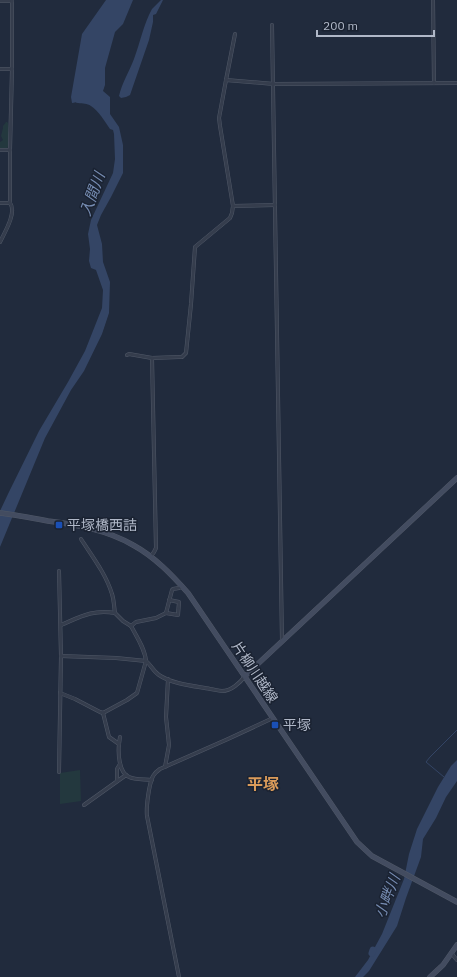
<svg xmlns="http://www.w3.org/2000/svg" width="457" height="977" font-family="'IBM Plex Sans','Noto Sans JP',sans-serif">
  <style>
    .green { fill: #23383e }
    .water { fill: #344565 }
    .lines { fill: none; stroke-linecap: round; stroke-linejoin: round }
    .stream { stroke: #344565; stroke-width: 1 }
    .river { stroke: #344565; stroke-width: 7 }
    .street-casing { stroke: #505867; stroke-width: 4 }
    .secondary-casing { stroke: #505867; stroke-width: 5.5 }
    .street { stroke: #353d4d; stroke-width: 3 }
    .secondary { stroke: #434c60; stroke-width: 4.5 }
    .transit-dot { fill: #1a4fb4; stroke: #1a2231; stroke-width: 1.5 }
    .labels { text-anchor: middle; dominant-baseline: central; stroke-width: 3; stroke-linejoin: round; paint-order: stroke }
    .poi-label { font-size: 14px; fill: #b0b8c8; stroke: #1a2231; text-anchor: start }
    .street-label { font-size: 14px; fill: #b0b8c8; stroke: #1a2231 }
    .water-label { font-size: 15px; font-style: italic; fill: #768cb2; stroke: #1a2231 }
    .quarter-label { font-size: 16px; font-weight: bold; fill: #da9b5a; stroke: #1a2231 }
  </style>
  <rect width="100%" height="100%" fill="#212b3d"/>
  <g class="green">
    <path d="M6,122H7L8,123L9,137L8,141L9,144L7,149H0V142L3,140L1,136L3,128V126Z"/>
    <path d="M80,770L81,801L60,804V773Z"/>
  </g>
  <g class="water">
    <path d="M106,0H133L123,24L115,32L105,68V85L103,91L110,97V114L119,127L123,145V173L111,197L101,215L97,225L102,244L103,262L110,282L109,313L102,334L84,371L71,390L45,438L0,547V511L8,494L39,431L68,382L85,351L102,308L103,290L96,270L91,268L89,261L90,249L88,234L91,220L113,173L115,159L114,134L113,130L110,129C106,123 98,110 91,106C87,103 83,104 78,103C73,102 78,102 72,103L71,97L82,34Z"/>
    <path d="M161,0H163L156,14L153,15V22L149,40L130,95L126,97L121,98L119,96C122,83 129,72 134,59C140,43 144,23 152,9C155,6 158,3 161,0Z"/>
    <path d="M457,760V781L446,797L436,818L423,839L421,857L406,898L397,926L369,971L363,977H355L368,960L382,934L404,879L409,854L417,829L438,787L451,766Z"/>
  </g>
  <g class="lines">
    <path class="stream" d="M444,777L426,762L430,757L457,730"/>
    <path class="river" d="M372,953L373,950"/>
    <g class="street-casing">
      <g id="street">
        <path d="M433,0L434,83"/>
        <path d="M0,1H12"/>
        <path d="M272,25L282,641"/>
        <path d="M0,69H12V0"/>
        <path d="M226,80L235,34"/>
        <path d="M0,150H10"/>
        <path d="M0,203H10V150L12,69"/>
        <path d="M233,206L275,205"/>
        <path d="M0,242C5,232 17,212 10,203"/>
        <path d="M127,355L129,354L152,358L179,357H182L186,353L191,304L195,247L230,218L232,213L233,206L220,126L219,118L226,80L274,84L457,83"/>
        <path d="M81,539C92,556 106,574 112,594C114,600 114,607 115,613L123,621L131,626L136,622L156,618L166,613L172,590L173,589L179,588L182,586"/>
        <path d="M151,556L154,552L156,548L152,358"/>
        <path d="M166,613L178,615L179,602L169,600"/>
        <path d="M61,625C80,617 93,609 115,613"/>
        <path d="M61,656L116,658L146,661C151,665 153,671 159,675C172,684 194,686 210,689C213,689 218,691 222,691C231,691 240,683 245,676"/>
        <path d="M60,693L75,699L100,712L103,713L127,700L137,693L146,661C145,649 137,637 131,626"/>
        <path d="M103,713L109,737L119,744C118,754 119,773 129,777C135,780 145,779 152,780"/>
        <path d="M119,744L120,737"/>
        <path d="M165,767L169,745L166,717L168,679"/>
        <path d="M59,772L61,656L59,571"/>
        <path d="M117,781V769L120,764"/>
        <path d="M84,805L126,775"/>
        <path d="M452,954L457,960"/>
        <path d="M179,977L147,816C146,807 149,784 153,776C155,773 157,771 160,769L228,739L273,718"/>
      </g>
    </g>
    <g class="secondary-casing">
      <g id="secondary">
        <path d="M0,513C16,515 32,518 48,521C78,525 107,530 133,545C155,557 172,575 188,593L357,842L372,856L457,902"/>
        <path d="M245,676L457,478"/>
        <path d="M430,977L443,965L457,945"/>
      </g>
    </g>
    <use href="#street" class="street"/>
    <use href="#secondary" class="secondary"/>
  </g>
  <g class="transit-dot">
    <rect x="55" y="521" width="8" height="8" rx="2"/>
    <rect x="271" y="721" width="8" height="8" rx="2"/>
  </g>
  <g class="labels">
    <g class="poi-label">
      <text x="67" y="525">平塚橋西詰</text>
      <text x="283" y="725">平塚</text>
    </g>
    <g class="street-label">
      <text transform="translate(255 672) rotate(56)">片柳川越線</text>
    </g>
    <g class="water-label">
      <text transform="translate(92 194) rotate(-70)">入間川</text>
      <text transform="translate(387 896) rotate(-69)">小畔川</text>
    </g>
    <g class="quarter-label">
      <text x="263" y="784">平塚</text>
    </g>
  </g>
  <path d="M317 30v6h117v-6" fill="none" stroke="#b0b8c8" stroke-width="2"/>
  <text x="323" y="30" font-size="12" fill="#b0b8c8" stroke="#1a2231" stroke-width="3" paint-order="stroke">200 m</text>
</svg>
